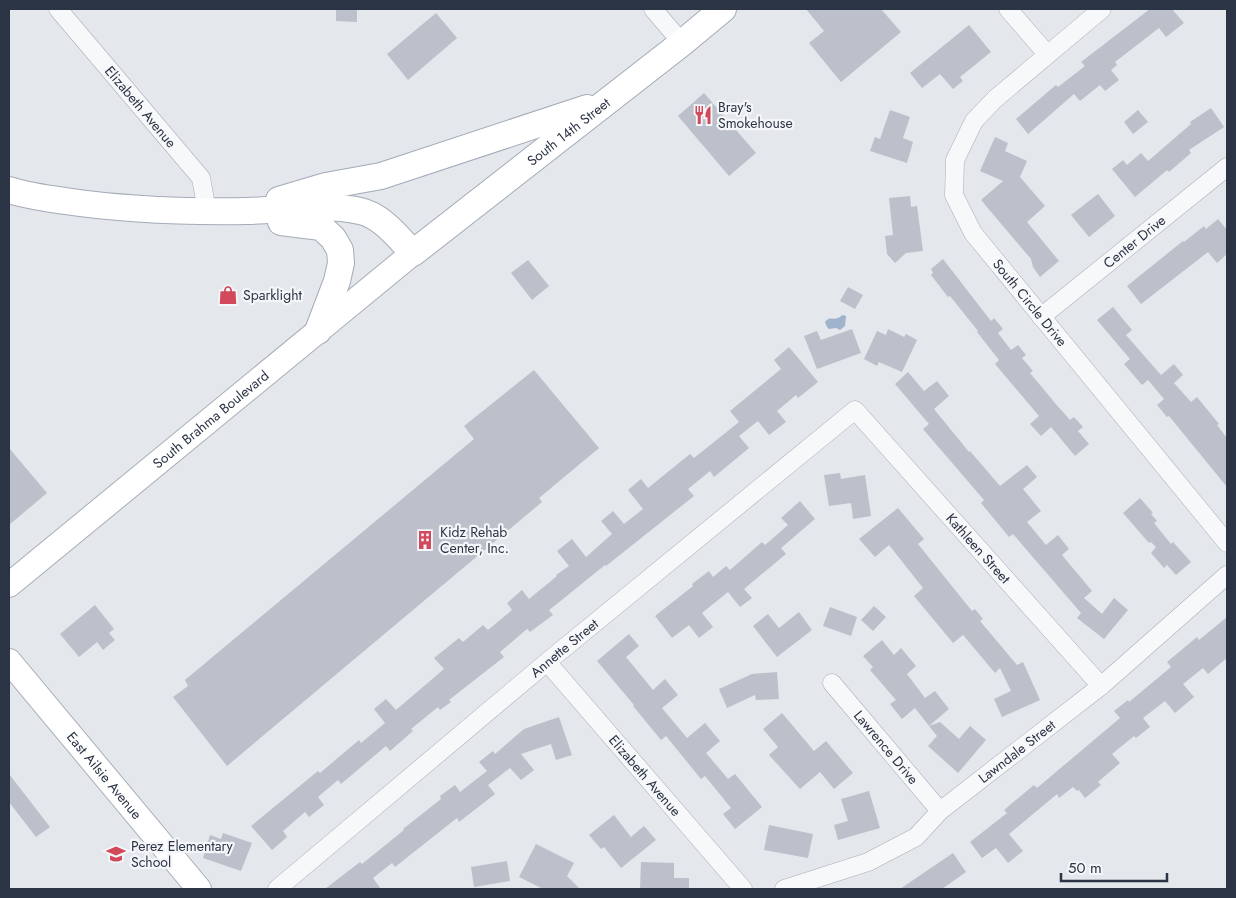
<svg xmlns="http://www.w3.org/2000/svg" width="1236" height="898" font-family="Jost,sans-serif">
  <style>
    .water { fill: #9fb4cc }
    .building { fill: #bbc0ca }
    .lines { fill: none; stroke-linecap: round; stroke-linejoin: round }
    .street-casing { stroke: #a9aeb7; stroke-width: 19 }
    .secondary-casing { stroke: #a9aeb7; stroke-width: 26 }
    .primary-casing { stroke: #a3abb8; stroke-width: 28 }
    .street { stroke: #f7f8fa; stroke-width: 18 }
    .secondary { stroke: #fff; stroke-width: 24 }
    .primary { stroke: #fff; stroke-width: 26 }
    .labels { text-anchor: middle; dominant-baseline: central; stroke-width: 4.5; stroke-linejoin: round; paint-order: stroke }
    .street-label { font-size: 14px; fill: #2b3445; stroke: #f4f6f9 }
    .poi-label { font-size: 14px; fill: #2b3445; stroke: #f4f6f9; text-anchor: start }
  </style>
  <rect width="100%" height="100%" fill="#e4e7ec"/>
  <path class="water" d="M843,315L846,316L845,326L840,330L836,328L829,329L827,327L825,322C829,316 832,320 838,318C840,317 841,316 843,315Z"/>
  <g class="building">
    <path d="M336,9H357V22L336,21Z"/>
    <path d="M806,9H881L901,32L841,82L809,43L824,31Z"/>
    <path d="M1150,9H1172L1184,23L1166,37L1159,28L1115,62L1117,65L1111,70L1119,80L1105,91L1100,85L1080,101L1074,94L1028,134L1016,119L1056,85L1058,87L1085,66L1081,62Z"/>
    <path d="M436,13L457,38L408,80L387,54Z"/>
    <path d="M969,25L991,52L960,77L963,81L953,89L940,74L922,88L910,73Z"/>
    <path d="M704,93L756,153L729,176L678,116Z"/>
    <path d="M1211,108L1224,127L1189,150L1191,153L1169,172L1167,170L1135,197L1112,169L1123,160L1127,165L1141,153L1148,161L1191,124L1190,122Z"/>
    <path d="M890,110L910,117L903,138L913,142L907,163L870,151L875,137L880,139Z"/>
    <path d="M1138,110L1148,122L1133,134L1124,122Z"/>
    <path d="M995,137L1008,143L1005,151L1027,161L1020,177L1045,206L1027,222L1059,261L1040,277L1033,267L1031,259L981,200L1003,181L980,171Z"/>
    <path d="M1098,194L1115,216L1089,237L1071,215Z"/>
    <path d="M910,196L911,207L917,206L923,251L906,253L895,263L887,254L885,236L893,235L889,198Z"/>
    <path d="M1218,219L1227,230V254L1217,263L1208,252L1141,304L1127,286L1183,241L1184,242L1204,226L1206,229Z"/>
    <path d="M943,259L991,321L994,318L1003,329L998,333L1011,350L1018,345L1026,355L1022,358L1033,371L1030,373L1055,403L1070,420L1074,417L1083,427L1078,431L1089,444L1075,456L1051,427L1041,436L1030,424L1039,416L995,364L999,360L977,332L978,331L950,296L948,297L931,275L933,273L931,269Z"/>
    <path d="M528,260L549,286L532,300L511,273Z"/>
    <path d="M848,287L863,295L855,309L840,301Z"/>
    <path d="M1113,307L1132,330L1126,335L1161,375L1174,364L1183,375L1174,383L1191,402L1197,397L1219,424L1217,425L1227,438V487L1169,416L1167,417L1157,405L1164,399L1148,380L1142,385L1124,364L1130,359L1097,320Z"/>
    <path d="M852,329L861,353L817,369L804,336L817,331L821,340Z"/>
    <path d="M888,329L904,337L906,334L917,340L902,372L879,362L877,366L864,359L877,331L886,335Z"/>
    <path d="M789,347L818,382L798,398L796,395L777,411L786,422L769,435L758,421L739,436L749,448L714,477L710,471L688,489L694,496L606,566L605,565L558,603L549,610L553,615L530,632L527,629L500,652L504,657L449,700L451,702L440,710L438,707L411,729L413,731L390,751L386,746L341,784L338,780L318,797L324,805L309,817L305,812L283,831L287,837L272,850L251,826L318,771L320,773L359,740L361,743L385,723L374,709L386,699L396,710L444,669L434,658L459,638L463,642L483,625L488,630L512,610L507,603L522,590L529,599L557,576L556,575L569,566L557,551L572,539L586,557L612,534L601,521L613,511L624,524L643,509L628,490L641,479L648,488L690,454L694,458L739,422L730,411L781,369L774,360Z"/>
    <path d="M534,370L599,448L539,498L542,502L227,766L173,697L188,686L185,680L474,439L464,426Z"/>
    <path d="M908,372L924,391L937,381L949,396L934,409L969,452L970,451L1000,486L1027,465L1037,477L1023,489L1041,511L1027,522L1046,545L1058,535L1069,549L1062,555L1092,591L1084,598L1102,614L1114,598L1128,610L1104,639L1077,618L1081,613L1013,534L1009,537L981,503L984,500L923,429L929,424L895,384Z"/>
    <path d="M9,448L47,493L9,525Z"/>
    <path d="M840,473L841,479L865,475L871,516L853,519L851,503L829,506L824,475Z"/>
    <path d="M1140,498L1153,513L1151,514L1157,521L1154,523L1171,544L1173,542L1191,562L1176,575L1167,565L1164,568L1151,553L1156,547L1151,542L1149,543L1123,513Z"/>
    <path d="M800,501L815,519L781,548L786,554L744,589L752,598L740,607L728,592L702,613L713,627L699,638L689,625L672,638L655,616L693,586L692,584L709,571L713,577L726,566L730,570L762,542L765,545L788,525L781,518Z"/>
    <path d="M898,508L924,539L918,544L972,611L975,609L983,619L980,621L1017,665L1023,662L1040,700L1002,717L994,699L1011,691L1000,668L995,673L963,635L953,643L914,596L923,588L889,545L875,557L859,539Z"/>
    <path d="M95,605L114,629L109,633L115,640L103,650L97,642L79,657L60,634Z"/>
    <path d="M874,606L886,617L873,631L861,620Z"/>
    <path d="M830,607L857,617L851,636L823,626Z"/>
    <path d="M799,612L812,630L777,657L753,626L768,614L779,628Z"/>
    <path d="M1227,617V658L1208,674L1203,668L1183,684L1194,697L1175,713L1165,701L1143,718L1150,727L1136,738L1134,736L1112,754L1120,763L1098,782L1101,785L1085,798L1079,790L1077,791L1073,787L1059,798L1057,794L1009,834L1023,851L1008,863L996,848L982,858L970,842L1007,813L1004,810L1034,785L1037,788L1120,718L1114,711L1128,700L1129,702L1171,667L1167,662L1197,637L1199,640Z"/>
    <path d="M629,634L639,646L626,657L653,690L665,679L678,695L662,708L687,738L705,723L720,741L706,753L728,779L735,774L762,807L735,829L723,814L731,808L705,776L701,779L666,736L661,740L633,706L634,705L597,661Z"/>
    <path d="M882,640L894,655L901,648L916,666L907,674L925,698L935,691L949,709L929,726L915,708L902,719L890,704L896,700L870,670L873,667L863,656Z"/>
    <path d="M777,672L779,699L756,700L755,695L727,708L719,689L752,674Z"/>
    <path d="M782,713L814,751L826,741L853,773L834,789L820,772L800,789L769,755L778,747L763,729Z"/>
    <path d="M559,717L572,755L556,760L551,744L521,754L534,770L521,780L510,768L488,785L495,794L459,822L457,818L395,867L392,863L373,878L381,889H325L360,862L362,864L404,830L403,829L441,799L440,796L455,785L460,792L487,771L479,762L493,751L495,754L524,729Z"/>
    <path d="M940,722L959,739L970,726L986,740L958,773L928,746L937,736L929,726Z"/>
    <path d="M9,774L50,827L36,837L9,802Z"/>
    <path d="M869,791L880,828L838,840L834,825L848,821L841,799Z"/>
    <path d="M614,815L631,837L644,826L656,840L621,868L604,847L601,849L589,835Z"/>
    <path d="M769,825L813,834L808,858L764,850Z"/>
    <path d="M223,833L252,843L241,871L203,858L210,835L221,839Z"/>
    <path d="M536,844L574,863L567,876L580,889H543L519,877Z"/>
    <path d="M953,853L966,872L942,889H900Z"/>
    <path d="M507,861L510,881L474,887L471,867Z"/>
    <path d="M641,862L674,863V878H689V889H640Z"/>
  </g>
  <g class="lines">
    <g class="street-casing">
      <g id="street">
        <path id="s1" d="M58,9L201,178L207,211"/>
        <path d="M653,9L682,43"/>
        <path d="M1008,9L1047,54"/>
        <path id="s2" d="M1102,9L995,99L974,121L955,160L954,195L973,233L1227,543"/>
        <path id="s3" d="M1041,317L1227,167"/>
        <path id="s4" d="M547,662L743,889"/>
        <path id="s5" d="M832,683L940,811"/>
        <path id="s6" d="M277,889L547,662L855,410L1101,686"/>
        <path id="s7" d="M784,889L868,862L916,837L940,811L1101,686L1227,575"/>
      </g>
    </g>
    <g class="secondary-casing">
      <g id="secondary">
        <path id="s8" d="M9,585L413,253"/>
        <path id="s9" d="M9,661L199,889"/>
      </g>
    </g>
    <g class="primary-casing">
      <g id="primary">
        <path id="s10" d="M9,190C27,196 46,198 65,201C125,210 186,212 247,211C283,210 325,203 360,211C381,215 399,238 413,253L682,43L723,9"/>
        <path d="M279,200L326,186L381,176L587,108"/>
        <path d="M281,222L321,227L333,238L340,250L341,263L337,281L318,331"/>
      </g>
    </g>
    <use href="#street" class="street"/>
    <use href="#secondary" class="secondary"/>
    <use href="#primary" class="primary"/>
  </g>
  <defs>
    <g id="restaurant-bare" transform="scale(1.5)"><path d="M-5-6h1v4h1v-4h1v4h1v-4h1v5L-1.5 .5V6h-2V.5L-5-1ZM5-6V6H3V1.5H1.5Q1.5-4 5-6Z" fill="#d1495b" stroke="#f4f6f9" stroke-width="2.5" paint-order="stroke"/></g>
    <g id="shop-bare" transform="scale(1.5)"><path d="M-5-2.5h2.3a2.7 3.5 0 0 1 5.4 0H5L5.5 6h-11ZM-1.5-2.5h3a1.5 2.3 0 0 0-3 0Z" fill="#d1495b" stroke="#f4f6f9" stroke-width="2.5" paint-order="stroke"/></g>
    <g id="building-bare" transform="scale(1.5)"><path d="M-4-6H4V6H1V3H-1V6H-4ZM-2.5-4.3h1.7v1.8h-1.7ZM.8-4.3h1.7v1.8H.8ZM-2.5-1h1.7V.8h-1.7ZM.8-1h1.7V.8H.8Z" fill="#d1495b" stroke="#f4f6f9" stroke-width="2.5" paint-order="stroke"/></g>
    <g id="school-bare" transform="scale(1.5)"><path d="M0-5L7-2L0 1L-7-2ZM-4 1L0 2.5L4 1V4Q0 6-4 4Z" fill="#d1495b" stroke="#f4f6f9" stroke-width="2.5" paint-order="stroke"/></g>
  </defs>
  <g fill-rule="evenodd">
    <use href="#restaurant-bare" x="703" y="115"/>
    <use href="#shop-bare" x="228" y="295"/>
    <use href="#building-bare" x="425" y="540"/>
    <use href="#school-bare" x="116" y="854"/>
  </g>
  <g class="labels">
    <g class="street-label">
      <text stroke="none"><textPath href="#s1" startOffset="128">Elizabeth Avenue</textPath></text>
      <text stroke="none"><textPath href="#s10" startOffset="619">South 14th Street</textPath></text>
      <text stroke="none"><textPath href="#s3" startOffset="120">Center Drive</textPath></text>
      <text stroke="none"><textPath href="#s2" startOffset="381">South Circle Drive</textPath></text>
      <text stroke="none"><textPath href="#s8" startOffset="261">South Brahma Boulevard</textPath></text>
      <text stroke="none"><textPath href="#s6" startOffset="936">Kathleen Street</textPath></text>
      <text stroke="none"><textPath href="#s6" startOffset="375">Annette Street</textPath></text>
      <text stroke="none"><textPath href="#s5" startOffset="84">Lawrence Drive</textPath></text>
      <text stroke="none"><textPath href="#s7" startOffset="275">Lawndale Street</textPath></text>
      <text stroke="none"><textPath href="#s9" startOffset="149">East Ailsie Avenue</textPath></text>
      <text stroke="none"><textPath href="#s4" startOffset="150">Elizabeth Avenue</textPath></text>
    </g>
    <g class="poi-label">
      <text x="718" y="107">Bray's<tspan x="718" dy="16">Smokehouse</tspan></text>
      <text x="243" y="295">Sparklight</text>
      <text x="440" y="532">Kidz Rehab<tspan x="440" dy="16">Center, Inc.</tspan></text>
      <text x="131" y="846">Perez Elementary<tspan x="131" dy="16">School</tspan></text>
    </g>
  </g>
  <rect width="1236" height="898" fill="none" stroke="#2b3445" stroke-width="20"/>
  <path d="M1061 873v8h106v-8" fill="none" stroke="#2b3445" stroke-width="2.5"/>
  <text x="1068" y="873" font-size="15" fill="#2b3445" stroke="#f4f6f9" stroke-width="4" paint-order="stroke">50 m</text>
</svg>
